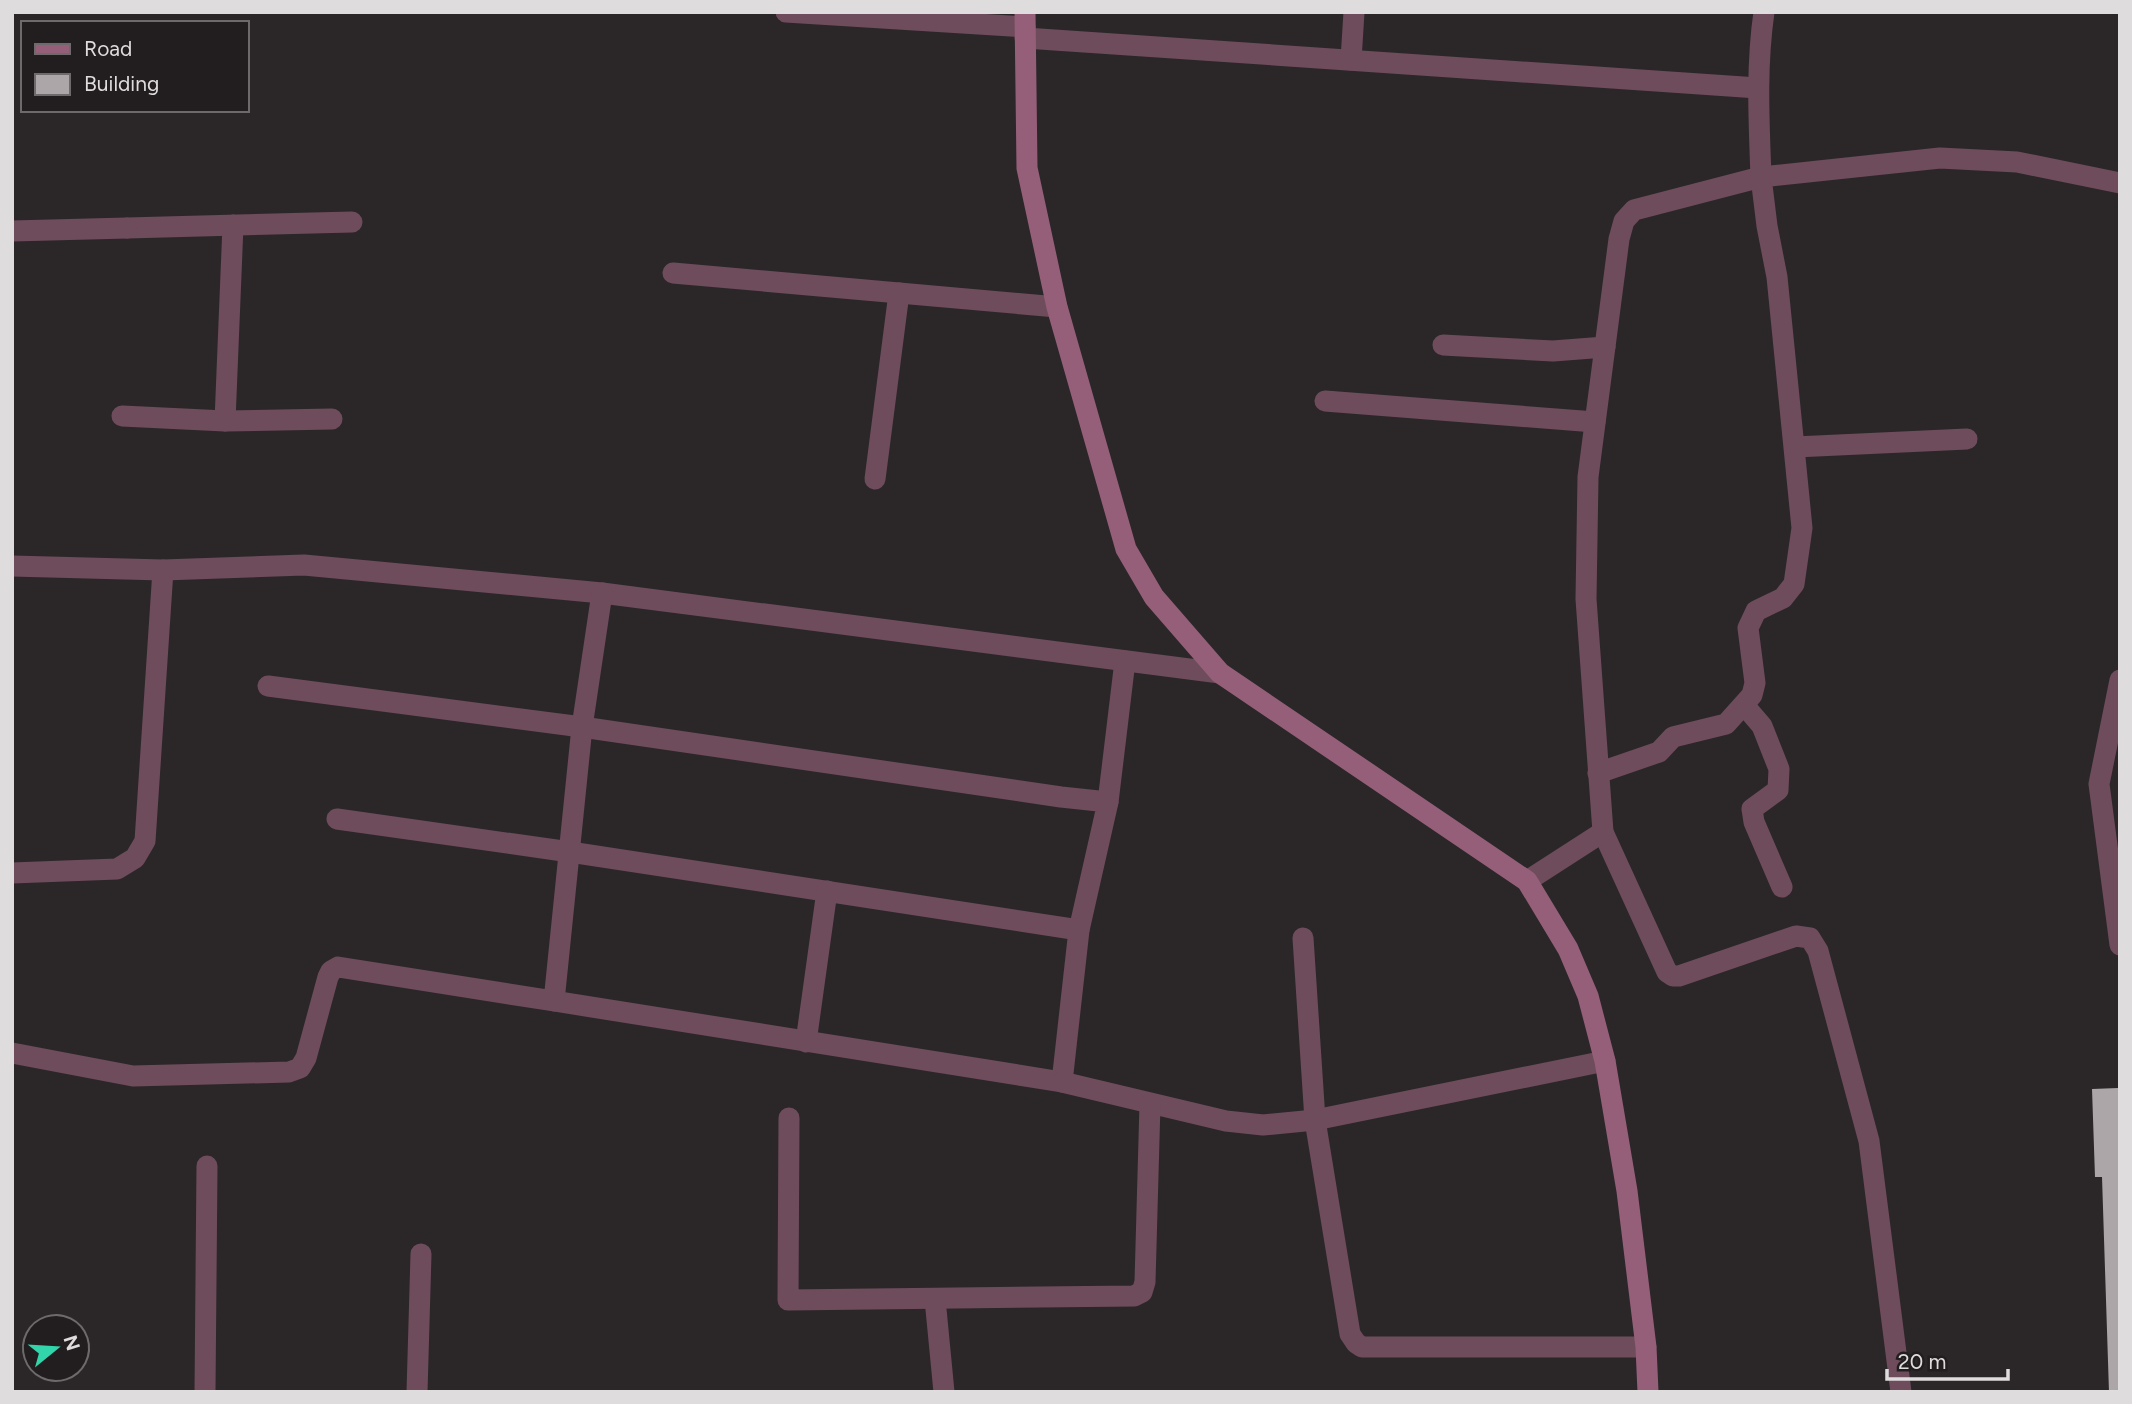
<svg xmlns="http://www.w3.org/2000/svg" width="2132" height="1404" font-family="Figtree,sans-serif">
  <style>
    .building { fill: #aca6a9 }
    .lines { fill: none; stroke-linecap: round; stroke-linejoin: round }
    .lane { stroke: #6f4c5c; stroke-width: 21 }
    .street { stroke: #6f4c5c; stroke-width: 21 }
    .secondary { stroke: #965f79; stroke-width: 21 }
  </style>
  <rect width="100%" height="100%" fill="#2b2729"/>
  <path class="building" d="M2118,1088L2120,1392H2109L2102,1177H2095L2092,1089Z"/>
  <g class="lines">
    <g class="lane">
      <path d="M127,228L352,222"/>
      <path d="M122,416L225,421L332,419"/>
      <path d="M225,421L233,225"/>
    </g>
    <g class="street">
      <path d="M786,12L1025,27"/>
      <path d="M1025,38L1758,88"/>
      <path d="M1351,60L1354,12"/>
      <path d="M12,231L127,228"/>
      <path d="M673,273L1057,307"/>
      <path d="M1443,345L1553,351L1605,347"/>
      <path d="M1325,401L1595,422"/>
      <path d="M1795,447L1967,439"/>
      <path d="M875,479L899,293"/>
      <path d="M12,566L163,570L304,565L602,593L1220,673"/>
      <path d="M2120,680L2099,784L2120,945"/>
      <path d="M268,686L582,727L1061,797L1108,802L1079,930L1062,1082L554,1001"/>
      <path d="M1744,705L1762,726L1779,769L1778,790L1752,809L1754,822L1782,887"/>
      <path d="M1598,773L1659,752L1673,737L1726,724L1752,695L1755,683L1748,628L1756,611L1783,598L1794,584L1802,528L1777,277L1767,226L1761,177L1940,158L2017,162L2120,183"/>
      <path d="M1108,802L1125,661"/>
      <path d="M337,819L570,852L1079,930"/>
      <path d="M1603,832L1667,972L1673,976H1679L1796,936L1810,938L1818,951L1869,1141L1901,1392"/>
      <path d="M12,873L117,869L135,858L145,841L163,570"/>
      <path d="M1527,881L1603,832L1586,599L1588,477L1619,239L1624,221L1634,210L1761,177C1759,122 1756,67 1764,12"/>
      <path d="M1303,938L1315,1120L1350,1334L1356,1343L1362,1347H1646"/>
      <path d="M806,1042L827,891"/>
      <path d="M12,1053L133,1076L289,1072L300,1068L306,1058L328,977L331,971L338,967L554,1001L582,727L602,593"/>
      <path d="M1062,1082L1226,1121L1263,1125L1315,1120L1605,1061"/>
      <path d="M789,1118L788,1300L1134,1296L1142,1292L1145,1282L1150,1104"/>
      <path d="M935,1299L944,1392"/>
      <path d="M205,1392L207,1166"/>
      <path d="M417,1392L421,1254"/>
    </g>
    <path class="secondary" d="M1025,12L1027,168L1057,307L1126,549L1154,597L1220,673L1527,881L1568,949L1588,996L1605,1061L1627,1191L1646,1347L1648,1392"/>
  </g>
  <rect width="2132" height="1404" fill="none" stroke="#dfdcdd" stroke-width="28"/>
  <rect x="21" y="21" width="228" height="91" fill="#221e1f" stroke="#6e6a6b" stroke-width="2"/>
  <rect x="35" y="44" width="35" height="10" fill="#965f79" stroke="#6e6a6b" stroke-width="2"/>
  <text x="84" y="56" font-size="21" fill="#dfdcdd">Road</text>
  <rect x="35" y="74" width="35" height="21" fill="#aca6a9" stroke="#6e6a6b" stroke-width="2"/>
  <text x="84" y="91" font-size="21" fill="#dfdcdd">Building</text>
  <g transform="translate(56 1348) rotate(72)"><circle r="33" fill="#221e1f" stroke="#6e6a6b" stroke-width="2"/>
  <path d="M0-5L12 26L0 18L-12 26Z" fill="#32d4a9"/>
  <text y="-10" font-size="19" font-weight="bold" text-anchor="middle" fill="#dfdcdd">N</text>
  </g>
  <path d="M1887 1369v10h121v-10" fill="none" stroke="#dfdcdd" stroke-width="3.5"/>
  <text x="1898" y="1369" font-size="21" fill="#dfdcdd" stroke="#221e1f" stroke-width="5" paint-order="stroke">20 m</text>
</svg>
